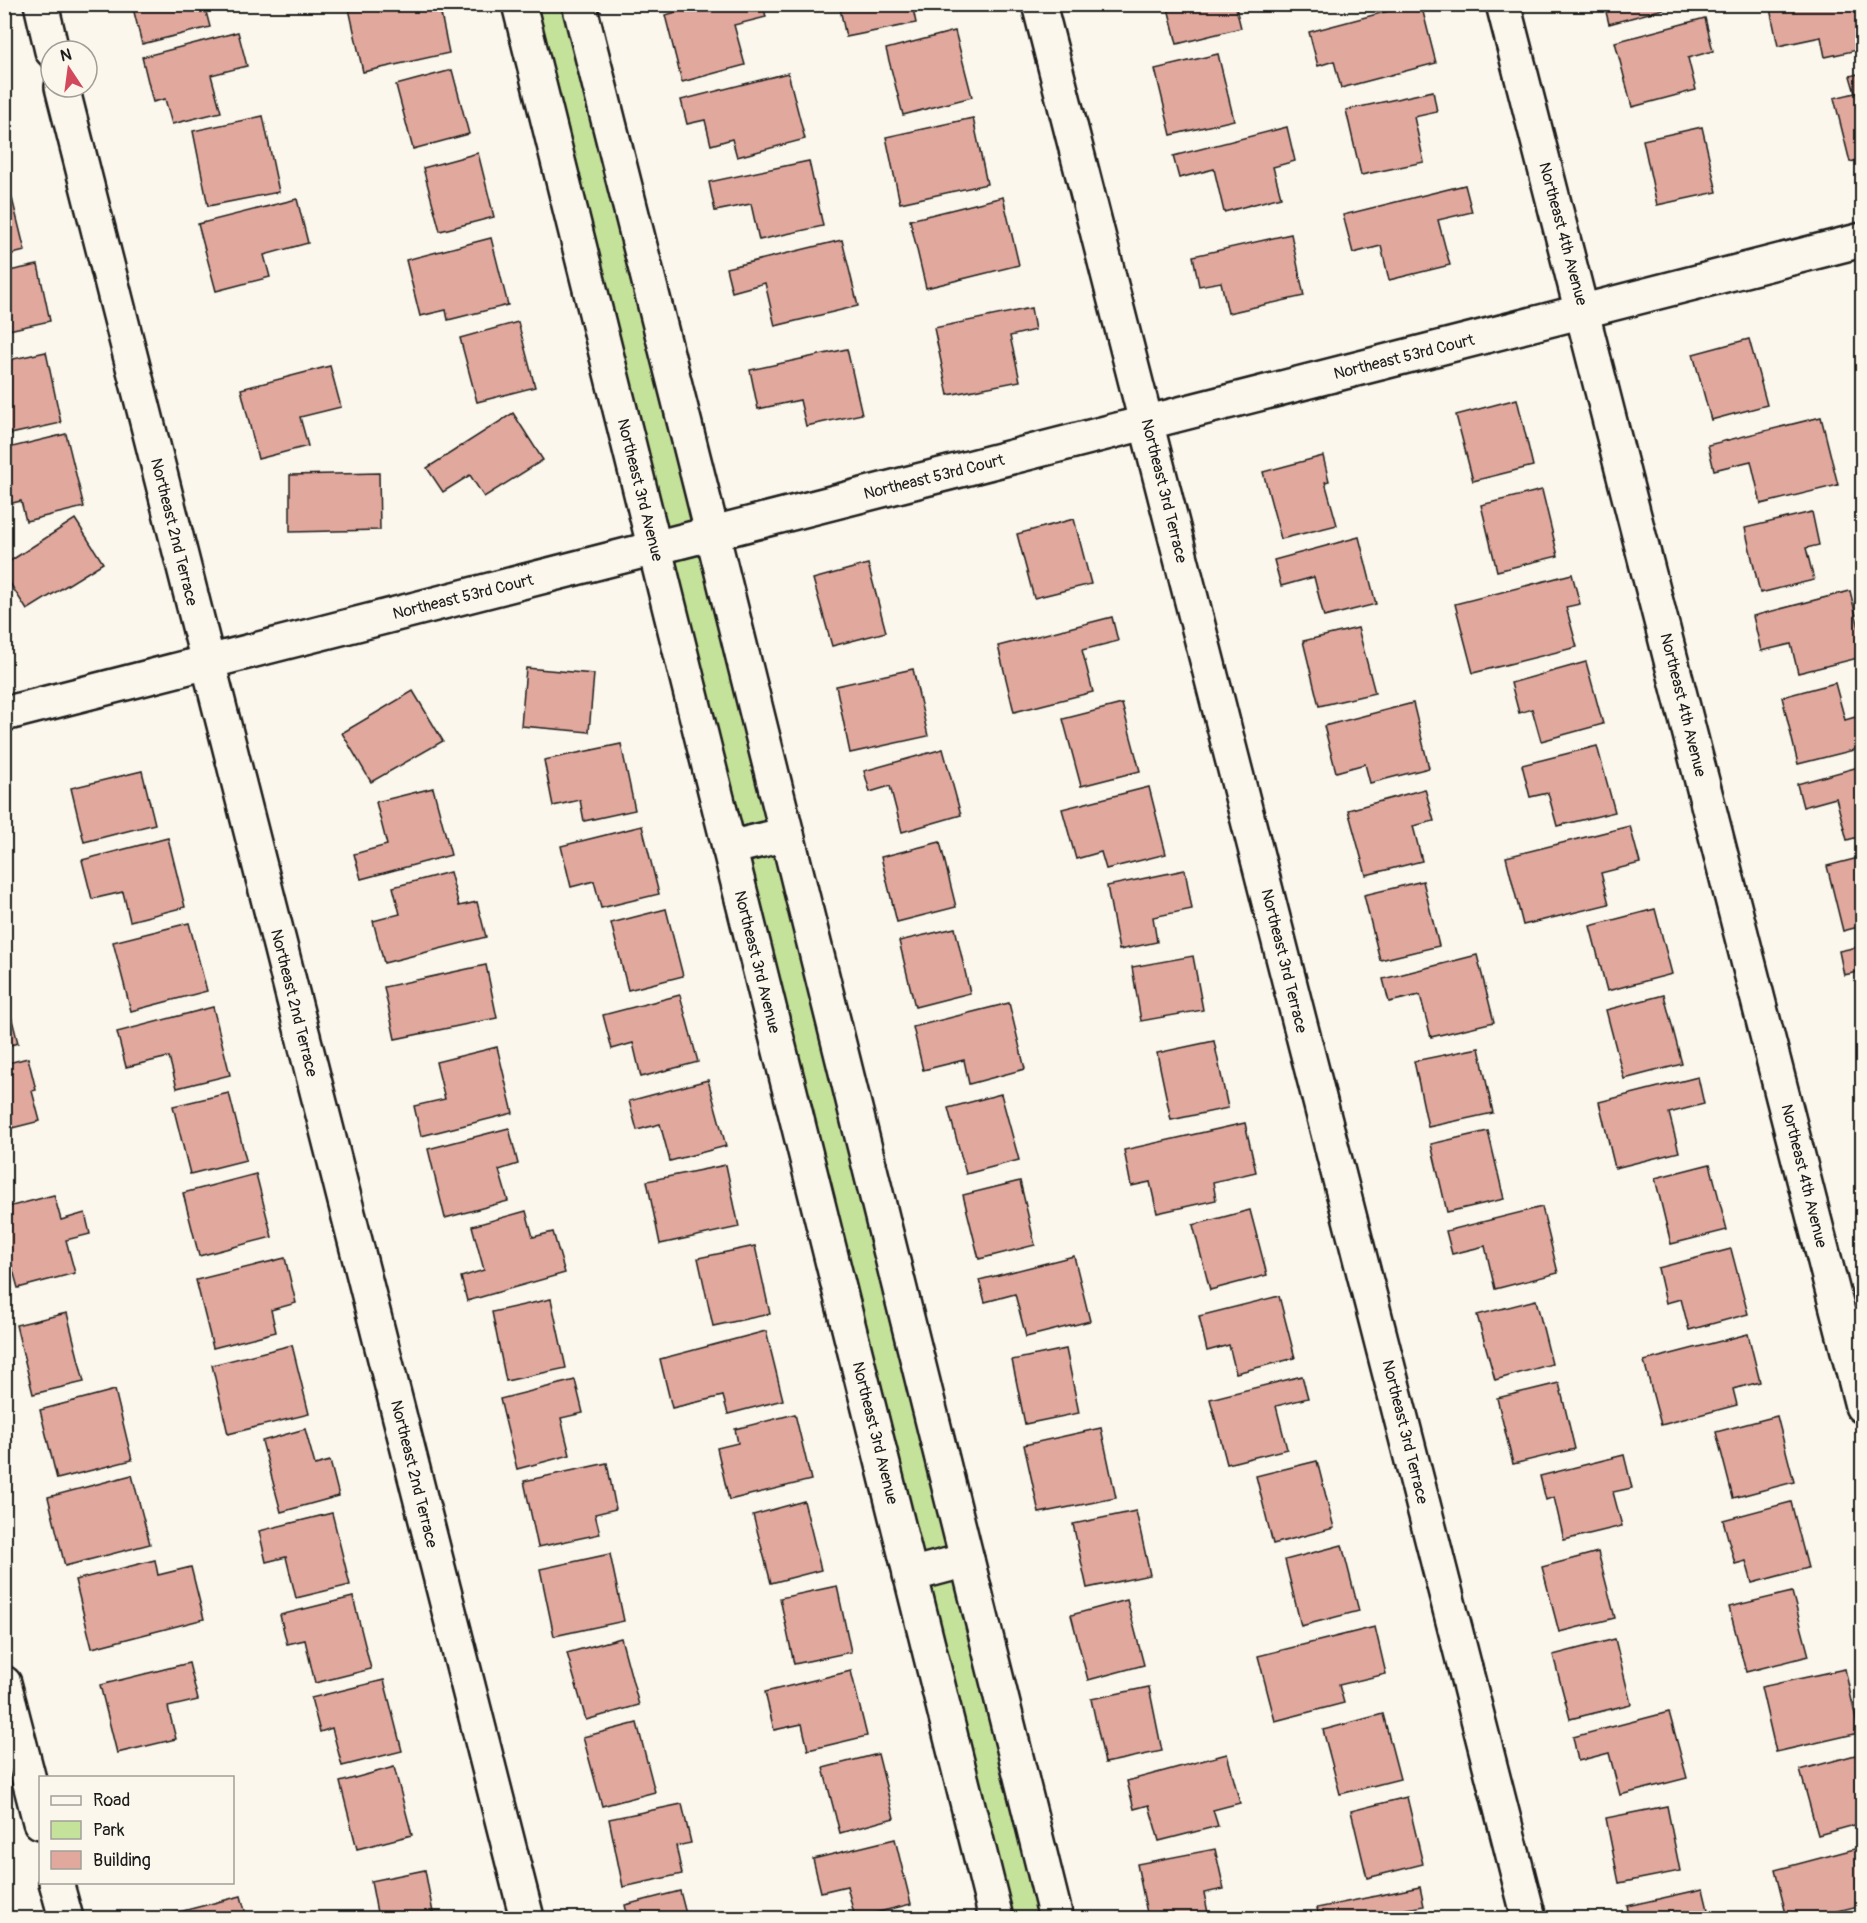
<svg xmlns="http://www.w3.org/2000/svg" width="1867" height="1923" font-family="Pangolin,sans-serif">
  <style>
    .green { fill: #c4e29a; stroke: #707f5b; stroke-width: 1.5 }
    .building { fill: #e1a89d; stroke: #1c1c1c; stroke-width: 1.5 }
    .lines { fill: none; stroke-linecap: round; stroke-linejoin: round }
    .street-casing { stroke: #1c1c1c; stroke-width: 38 }
    .street { stroke: #fbf7ec; stroke-width: 33 }
    .labels { text-anchor: middle; dominant-baseline: central; stroke-width: 4.5; stroke-linejoin: round; paint-order: stroke }
    .street-label { font-size: 16px; fill: #1c1c1c; stroke: #fbf7ec }
  </style>
  <rect width="100%" height="100%" fill="#fbf7ec"/>
  <filter id="ink" filterUnits="userSpaceOnUse"><feTurbulence type="fractalNoise" baseFrequency=".0167" numOctaves="2"/><feDisplacementMap in="SourceGraphic" scale="12" xChannelSelector="R" yChannelSelector="G"/><feConvolveMatrix kernelMatrix="1 2 1 2 8 2 1 2 1" color-interpolation-filters="sRGB"/></filter>
  <g filter="url(#ink)">
    <path class="green" d="M531,5H564L1045,1918H1010Z"/>
    <g class="building">
      <path d="M132,4H204L210,27L142,44Z"/>
      <path d="M348,4H439L449,53L363,72Z"/>
      <path d="M708,4H763L766,17L734,25L745,65L682,82L665,15Z"/>
      <path d="M839,4H912L916,23L846,37Z"/>
      <path d="M1167,4H1235L1241,28L1177,44Z"/>
      <path d="M1415,4H1421L1436,63L1341,88L1334,61L1318,66L1309,32Z"/>
      <path d="M1604,4H1670L1671,7L1609,24Z"/>
      <path d="M1769,4H1862V49L1825,57L1821,37L1778,46Z"/>
      <path d="M1705,18L1713,51L1688,58L1696,90L1632,107L1615,42Z"/>
      <path d="M955,31L972,97L903,115L886,49Z"/>
      <path d="M238,32L247,66L211,75L221,112L172,124L165,99L153,102L142,57Z"/>
      <path d="M1218,54L1234,120L1171,135L1155,69Z"/>
      <path d="M452,70L469,134L413,149L396,85Z"/>
      <path d="M788,73L805,139L737,157L732,139L711,145L705,120L687,124L681,100Z"/>
      <path d="M1862,73V159L1850,162L1834,98L1855,93L1850,76Z"/>
      <path d="M1433,91L1437,112L1414,117L1424,162L1361,175L1346,110Z"/>
      <path d="M263,116L279,192L208,206L193,131Z"/>
      <path d="M973,118L987,184L900,203L886,137Z"/>
      <path d="M1287,127L1295,161L1273,167L1281,197L1224,212L1214,169L1179,178L1173,156Z"/>
      <path d="M1702,127L1717,192L1657,205L1643,140Z"/>
      <path d="M478,153L494,217L440,231L423,168Z"/>
      <path d="M809,161L823,226L759,240L751,204L715,211L709,182Z"/>
      <path d="M8,182L25,251L4,256V183Z"/>
      <path d="M1465,185L1472,212L1438,220L1450,265L1389,280L1381,246L1353,253L1343,215Z"/>
      <path d="M1003,197L1019,265L926,288L910,220Z"/>
      <path d="M297,199L308,243L264,255L270,277L216,291L198,224Z"/>
      <path d="M1291,234L1304,296L1228,313L1221,282L1199,286L1193,256Z"/>
      <path d="M491,238L508,305L448,320L446,310L420,316L406,260Z"/>
      <path d="M842,240L858,306L775,326L765,283L732,292L726,268Z"/>
      <path d="M38,265L50,321L4,331V272Z"/>
      <path d="M1031,308L1035,330L1010,336L1020,381L948,395L934,328Z"/>
      <path d="M518,322L535,387L477,402L460,338Z"/>
      <path d="M1749,339L1767,405L1711,420L1693,354Z"/>
      <path d="M847,349L862,414L806,426L800,400L758,409L750,370Z"/>
      <path d="M46,352L61,423L6,435L4,361Z"/>
      <path d="M330,366L341,407L300,417L308,446L258,459L241,389Z"/>
      <path d="M1517,399L1533,466L1473,481L1456,415Z"/>
      <path d="M513,413L543,460L484,497L470,475L443,492L427,468Z"/>
      <path d="M1821,417L1838,485L1761,504L1751,461L1714,470L1708,445Z"/>
      <path d="M66,434L84,507L26,521L21,501L4,505V449Z"/>
      <path d="M1323,456L1329,481L1325,482L1337,525L1281,539L1263,472Z"/>
      <path d="M379,473L380,530L290,532V475Z"/>
      <path d="M1542,490L1558,556L1497,571L1481,505Z"/>
      <path d="M1812,512L1819,545L1806,548L1814,580L1760,593L1745,528Z"/>
      <path d="M75,519L103,563L27,610L4,574V565Z"/>
      <path d="M1074,519L1091,584L1034,598L1017,534Z"/>
      <path d="M1359,537L1376,604L1324,617L1314,577L1281,586L1274,560Z"/>
      <path d="M868,564L886,632L832,646L813,579Z"/>
      <path d="M1572,574L1580,604L1566,607L1577,647L1473,673L1455,604Z"/>
      <path d="M1850,591L1862,640V657L1798,673L1791,644L1761,651L1753,616Z"/>
      <path d="M1112,617L1118,641L1082,650L1093,692L1014,712L998,646Z"/>
      <path d="M1358,628L1375,693L1319,706L1303,641Z"/>
      <path d="M1586,662L1603,724L1541,741L1532,709L1519,713L1511,683Z"/>
      <path d="M526,668L594,674L589,732L521,726Z"/>
      <path d="M913,669L928,736L850,753L836,686Z"/>
      <path d="M1835,683L1845,720L1862,715V748L1798,764L1782,697Z"/>
      <path d="M413,691L443,741L371,782L342,733Z"/>
      <path d="M1413,703L1429,768L1370,783L1365,764L1336,772L1324,726Z"/>
      <path d="M1122,704L1140,771L1081,786L1063,719Z"/>
      <path d="M621,744L635,810L584,821L580,800L553,806L544,760Z"/>
      <path d="M1597,746L1615,812L1557,826L1548,793L1530,797L1522,765Z"/>
      <path d="M943,749L961,815L902,832L890,786L870,792L864,771Z"/>
      <path d="M1862,766V836L1847,840L1836,798L1803,807L1797,784Z"/>
      <path d="M142,771L155,824L84,842L71,788Z"/>
      <path d="M1149,787L1166,854L1106,869L1101,852L1076,859L1062,809Z"/>
      <path d="M433,788L451,855L361,879L354,854L387,845L376,802Z"/>
      <path d="M1425,789L1434,821L1413,826L1422,861L1366,875L1348,810Z"/>
      <path d="M642,826L659,894L601,908L594,881L571,887L561,846Z"/>
      <path d="M1630,826L1640,863L1601,873L1609,904L1523,925L1506,857Z"/>
      <path d="M168,838L185,907L130,921L123,892L92,899L82,860Z"/>
      <path d="M940,842L956,907L897,922L881,857Z"/>
      <path d="M1862,857V926L1843,931L1827,866Z"/>
      <path d="M1185,870L1192,909L1153,917L1157,942L1119,950L1107,886Z"/>
      <path d="M450,872L459,906L477,902L486,937L384,963L373,921L400,914L393,887Z"/>
      <path d="M1423,881L1439,946L1380,960L1364,895Z"/>
      <path d="M666,909L683,976L628,990L611,923Z"/>
      <path d="M1655,909L1672,974L1607,991L1590,926Z"/>
      <path d="M189,923L207,991L131,1011L113,942Z"/>
      <path d="M955,928L970,993L915,1007L899,941Z"/>
      <path d="M1862,946V973V971L1844,975L1839,951Z"/>
      <path d="M1477,955L1494,1022L1431,1037L1420,995L1389,1002L1383,979Z"/>
      <path d="M1193,956L1203,1010L1141,1021L1132,967Z"/>
      <path d="M486,965L497,1018L395,1039L384,987Z"/>
      <path d="M4,988L18,1043L4,1047Z"/>
      <path d="M680,995L698,1062L641,1077L633,1043L612,1049L603,1015Z"/>
      <path d="M1664,995L1682,1064L1624,1079L1606,1010Z"/>
      <path d="M1009,1003L1025,1069L969,1084L964,1060L923,1070L913,1027Z"/>
      <path d="M213,1007L230,1075L177,1088L169,1057L126,1067L117,1032Z"/>
      <path d="M1214,1041L1228,1108L1171,1120L1157,1053Z"/>
      <path d="M497,1047L513,1113L421,1136L414,1106L445,1099L436,1062Z"/>
      <path d="M1479,1048L1493,1113L1428,1127L1414,1061Z"/>
      <path d="M28,1058L36,1090L32,1091L40,1121L4,1130V1064Z"/>
      <path d="M1698,1077L1704,1104L1669,1113L1679,1152L1615,1168L1599,1102Z"/>
      <path d="M708,1080L726,1146L670,1161L660,1124L637,1130L629,1101Z"/>
      <path d="M229,1093L246,1160L190,1174L173,1106Z"/>
      <path d="M1001,1094L1019,1160L966,1174L948,1108Z"/>
      <path d="M1245,1123L1256,1172L1213,1182L1216,1200L1157,1213L1150,1182L1131,1186L1124,1150Z"/>
      <path d="M509,1128L518,1164L499,1170L508,1201L445,1218L428,1149Z"/>
      <path d="M1488,1131L1504,1199L1447,1212L1431,1144Z"/>
      <path d="M1710,1164L1727,1230L1671,1244L1655,1178Z"/>
      <path d="M726,1165L739,1227L660,1244L647,1181Z"/>
      <path d="M256,1174L272,1237L199,1256L183,1193Z"/>
      <path d="M1020,1181L1035,1245L979,1259L963,1195Z"/>
      <path d="M54,1195L61,1220L85,1213L90,1234L66,1240L75,1273L18,1288L4,1238V1208Z"/>
      <path d="M1542,1207L1558,1273L1495,1289L1485,1246L1452,1254L1446,1231Z"/>
      <path d="M1250,1210L1267,1275L1210,1290L1193,1225Z"/>
      <path d="M526,1211L533,1237L553,1232L565,1273L467,1301L461,1277L484,1270L472,1226Z"/>
      <path d="M755,1246L770,1314L713,1326L698,1258Z"/>
      <path d="M1731,1249L1748,1314L1689,1330L1681,1299L1666,1303L1658,1268Z"/>
      <path d="M1074,1256L1090,1321L1026,1337L1015,1294L985,1302L979,1280Z"/>
      <path d="M285,1258L296,1303L271,1310L276,1332L213,1348L196,1280Z"/>
      <path d="M1279,1296L1295,1358L1236,1373L1229,1345L1207,1351L1199,1316Z"/>
      <path d="M551,1299L566,1368L506,1381L492,1312Z"/>
      <path d="M1536,1300L1552,1364L1495,1380L1477,1315Z"/>
      <path d="M67,1313L84,1382L33,1394L16,1325Z"/>
      <path d="M766,1331L783,1400L728,1414L723,1396L672,1408L660,1359Z"/>
      <path d="M1748,1334L1760,1382L1733,1389L1737,1405L1661,1425L1644,1361Z"/>
      <path d="M292,1345L309,1414L228,1434L212,1365Z"/>
      <path d="M1066,1349L1079,1413L1025,1424L1012,1360Z"/>
      <path d="M1302,1376L1308,1398L1276,1406L1287,1449L1227,1464L1210,1399Z"/>
      <path d="M575,1380L583,1413L561,1418L570,1455L517,1469L500,1399Z"/>
      <path d="M1559,1383L1575,1449L1513,1464L1497,1398Z"/>
      <path d="M115,1390L132,1460L57,1479L40,1410Z"/>
      <path d="M795,1414L811,1480L729,1500L717,1448L738,1443L735,1429Z"/>
      <path d="M1777,1416L1794,1482L1733,1498L1716,1432Z"/>
      <path d="M1101,1428L1116,1498L1039,1513L1024,1445Z"/>
      <path d="M305,1429L315,1465L330,1461L339,1496L281,1512L262,1441Z"/>
      <path d="M1624,1455L1632,1488L1613,1492L1622,1526L1564,1540L1554,1497L1546,1500L1540,1476Z"/>
      <path d="M1317,1461L1334,1528L1273,1544L1256,1476Z"/>
      <path d="M607,1463L616,1509L595,1514L600,1534L538,1547L524,1481Z"/>
      <path d="M132,1475L150,1544L65,1566L48,1497Z"/>
      <path d="M804,1501L821,1570L771,1583L753,1515Z"/>
      <path d="M1791,1502L1808,1568L1752,1583L1746,1561L1735,1564L1723,1520Z"/>
      <path d="M1136,1511L1150,1575L1087,1588L1073,1524Z"/>
      <path d="M332,1513L350,1585L296,1598L286,1557L266,1562L259,1531Z"/>
      <path d="M1342,1545L1359,1611L1301,1626L1285,1560Z"/>
      <path d="M1598,1552L1615,1618L1559,1632L1542,1567Z"/>
      <path d="M610,1554L624,1621L554,1636L540,1569Z"/>
      <path d="M155,1560L158,1575L191,1567L204,1619L92,1648L75,1580Z"/>
      <path d="M837,1586L851,1652L794,1664L780,1598Z"/>
      <path d="M1792,1592L1809,1656L1746,1672L1729,1607Z"/>
      <path d="M353,1597L371,1669L315,1683L305,1640L287,1644L280,1615Z"/>
      <path d="M1127,1600L1144,1665L1088,1680L1071,1615Z"/>
      <path d="M1375,1627L1386,1674L1339,1685L1344,1703L1275,1721L1258,1656Z"/>
      <path d="M621,1638L639,1705L586,1720L567,1653Z"/>
      <path d="M1615,1639L1631,1704L1570,1719L1553,1655Z"/>
      <path d="M189,1663L198,1700L168,1707L176,1739L117,1753L100,1685Z"/>
      <path d="M1845,1669L1859,1733L1776,1752L1761,1687Z"/>
      <path d="M851,1671L867,1736L808,1750L802,1724L774,1730L765,1692Z"/>
      <path d="M384,1680L402,1751L342,1766L332,1728L320,1732L311,1698Z"/>
      <path d="M1149,1687L1162,1751L1105,1763L1091,1699Z"/>
      <path d="M1669,1712L1687,1778L1620,1795L1609,1753L1578,1761L1573,1737Z"/>
      <path d="M1383,1714L1400,1779L1340,1794L1323,1730Z"/>
      <path d="M637,1723L655,1792L602,1806L583,1737Z"/>
      <path d="M878,1754L894,1818L840,1833L823,1768Z"/>
      <path d="M1227,1754L1240,1803L1213,1810L1218,1826L1159,1841L1149,1805L1134,1809L1127,1781Z"/>
      <path d="M1859,1754L1862,1766V1823L1818,1835L1800,1770Z"/>
      <path d="M394,1767L412,1835L357,1849L340,1782Z"/>
      <path d="M1407,1797L1423,1864L1367,1878L1351,1811Z"/>
      <path d="M682,1804L691,1843L676,1846L682,1874L623,1887L609,1819Z"/>
      <path d="M1667,1806L1680,1871L1619,1883L1606,1818Z"/>
      <path d="M895,1839L911,1904L855,1918L847,1886L821,1892L813,1859Z"/>
      <path d="M1862,1847V1905L1811,1918H1787L1775,1870Z"/>
      <path d="M1215,1849L1224,1889L1204,1893L1209,1918H1148L1137,1864Z"/>
      <path d="M425,1870L434,1918H378L371,1881Z"/>
      <path d="M1420,1887L1424,1906L1406,1909L1408,1918H1319L1317,1908Z"/>
      <path d="M1703,1889L1710,1918H1630L1627,1906Z"/>
      <path d="M680,1891L687,1918H628L625,1905Z"/>
      <path d="M241,1896L247,1918H172L171,1914Z"/>
    </g>
    <g class="lines">
      <g class="street-casing">
        <g id="street">
          <path d="M41,4L52,51"/>
          <path d="M519,4L996,1918"/>
          <path d="M579,4L702,492L1056,1918"/>
          <path d="M1039,4L1529,1918"/>
          <path d="M1503,4L1862,1406"/>
          <path d="M62,87L527,1918"/>
          <path d="M4,714L1862,240"/>
          <path d="M729,848L787,834"/>
          <path d="M910,1575L967,1560"/>
          <path d="M4,1683L40,1822"/>
          <path d="M56,1882L66,1918"/>
        </g>
      </g>
      <use href="#street" class="street"/>
    </g>
  </g>
  <g class="labels">
    <g class="street-label">
      <text transform="translate(1563 234) rotate(75)">Northeast 4th Avenue</text>
      <text transform="translate(1404 357) rotate(-14)">Northeast 53rd Court</text>
      <text transform="translate(934 477) rotate(-14)">Northeast 53rd Court</text>
      <text transform="translate(640 490) rotate(76)">Northeast 3rd Avenue</text>
      <text transform="translate(1164 491) rotate(76)">Northeast 3rd Terrace</text>
      <text transform="translate(174 532) rotate(76)">Northeast 2nd Terrace</text>
      <text transform="translate(463 597) rotate(-14)">Northeast 53rd Court</text>
      <text transform="translate(1683 705) rotate(76)">Northeast 4th Avenue</text>
      <text transform="translate(1284 961) rotate(76)">Northeast 3rd Terrace</text>
      <text transform="translate(757 962) rotate(76)">Northeast 3rd Avenue</text>
      <text transform="translate(294 1003) rotate(76)">Northeast 2nd Terrace</text>
      <text transform="translate(1804 1176) rotate(76)">Northeast 4th Avenue</text>
      <text transform="translate(1405 1432) rotate(76)">Northeast 3rd Terrace</text>
      <text transform="translate(875 1433) rotate(76)">Northeast 3rd Avenue</text>
      <text transform="translate(414 1474) rotate(76)">Northeast 2nd Terrace</text>
    </g>
  </g>
  <rect width="1867" height="1923" fill="none" stroke="#fbf7ec" stroke-width="24"/>
  <rect x="12" y="12" width="1843" height="1899" fill="none" stroke="#1c1c1c" stroke-width="2" filter="url(#ink)"/>
  <rect x="39" y="1776" width="195" height="108" fill="#fbf7ec" stroke="#a29f99" stroke-width="1.5"/>
  <rect x="51" y="1796" width="30" height="9" fill="#fbf7ec" stroke="#a29f99" stroke-width="1.5"/>
  <text x="93" y="1806" font-size="18" fill="#1c1c1c">Road</text>
  <rect x="51" y="1821" width="30" height="18" fill="#c4e29a" stroke="#a29f99" stroke-width="1.5"/>
  <text x="93" y="1836" font-size="18" fill="#1c1c1c">Park</text>
  <rect x="51" y="1851" width="30" height="18" fill="#e1a89d" stroke="#a29f99" stroke-width="1.5"/>
  <text x="93" y="1866" font-size="18" fill="#1c1c1c">Building</text>
  <g transform="translate(69 69) rotate(347)"><circle r="28" fill="#fbf7ec" stroke="#a29f99" stroke-width="1.5"/>
  <path d="M0-4.5L10 22L0 15L-10 22Z" fill="#d1495b"/>
  <text y="-9" font-size="16" font-weight="bold" text-anchor="middle" fill="#1c1c1c">N</text>
  </g>
</svg>
